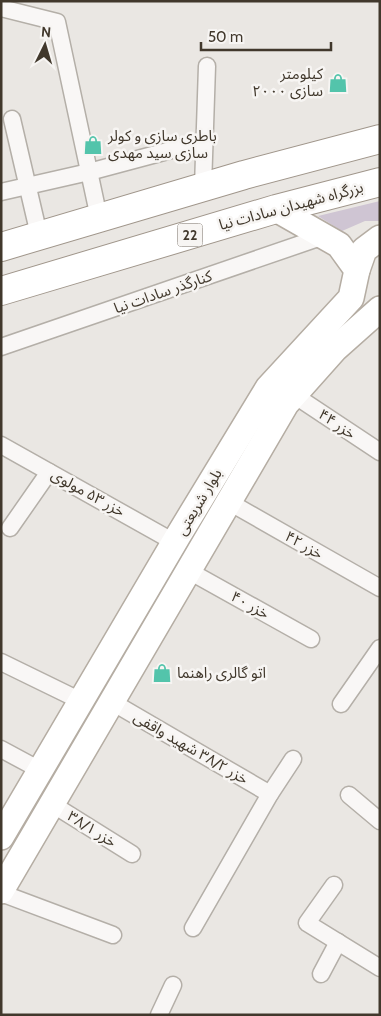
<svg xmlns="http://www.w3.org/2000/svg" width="381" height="1016" font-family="Cabin,'Noto Sans Arabic',sans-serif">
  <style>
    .green { fill: #cfc5d3 }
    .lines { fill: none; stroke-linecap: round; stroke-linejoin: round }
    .street-casing { stroke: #b4afa8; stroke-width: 19 }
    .primary-casing { stroke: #b5ada3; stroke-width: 28 }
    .highway-casing { stroke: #a0968b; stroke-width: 30 }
    .street { stroke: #f9f7f6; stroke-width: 16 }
    .primary { stroke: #fff; stroke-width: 25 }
    .highway { stroke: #fff; stroke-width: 28 }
    .labels { text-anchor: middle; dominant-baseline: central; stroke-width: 5; stroke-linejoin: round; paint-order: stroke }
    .shield { fill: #f7f5f3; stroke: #787168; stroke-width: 1 }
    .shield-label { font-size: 14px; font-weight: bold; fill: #41382c }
    .poi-label { font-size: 15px; fill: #41382c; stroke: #f7f5f3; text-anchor: start }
    .street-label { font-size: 15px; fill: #41382c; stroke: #f7f5f3 }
  </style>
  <rect width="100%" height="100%" fill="#eae7e3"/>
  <path class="green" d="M380,201V221H365L342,231L318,216Z"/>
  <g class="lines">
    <g class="street-casing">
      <g id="street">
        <path d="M1,8L57,22L99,218"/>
        <path d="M12,119L39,235"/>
        <path d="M203,187L207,66"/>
        <path d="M1,192L89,172L205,141"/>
        <path d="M1,347L324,236"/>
        <path d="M294,395L380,452"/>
        <path d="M1,445L174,542"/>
        <path d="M229,502L380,588"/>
        <path d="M10,528L49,472"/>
        <path d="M189,571L311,639"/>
        <path d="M1,662L81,701"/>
        <path d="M112,702L270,794"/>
        <path d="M341,704L380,648"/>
        <path d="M1,749L40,770"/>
        <path d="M349,795L380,821"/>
        <path d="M52,804L132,854"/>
        <path d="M334,885L307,923L380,968"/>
        <path d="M1,893L113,935"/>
        <path d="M193,928L270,794L293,759"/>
        <path d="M321,974L338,942"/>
        <path d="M159,1015L173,985"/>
      </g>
    </g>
    <g class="primary-casing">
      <g id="primary">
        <path d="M357,270L364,250L380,238"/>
        <path d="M1,837L178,536L268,388L351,298L357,270L339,245L276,209"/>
        <path d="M1,891L286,404L335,349L380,309"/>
      </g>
    </g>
    <g class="highway-casing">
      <g id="highway">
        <path d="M1,247L244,175L380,139"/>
        <path d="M1,291L276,209L380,182"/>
      </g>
    </g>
    <use href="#street" class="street"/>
    <use href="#primary" class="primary"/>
    <use href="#highway" class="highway"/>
  </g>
  <defs>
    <g id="shop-bare" transform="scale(1.5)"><path d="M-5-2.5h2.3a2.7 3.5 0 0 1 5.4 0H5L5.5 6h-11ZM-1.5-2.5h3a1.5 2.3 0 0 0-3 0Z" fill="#53c4ab" stroke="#f7f5f3" stroke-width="2.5" paint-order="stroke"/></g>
  </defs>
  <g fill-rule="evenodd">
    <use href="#shop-bare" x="338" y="83"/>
    <use href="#shop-bare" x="93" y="145"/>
    <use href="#shop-bare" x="162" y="673"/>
  </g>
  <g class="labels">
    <rect class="shield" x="177.5" y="223.5" width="25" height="23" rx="4"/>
    <g class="shield-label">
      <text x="190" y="235">22</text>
    </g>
    <g class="poi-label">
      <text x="323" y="74" text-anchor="end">کیلومتر<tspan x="323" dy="17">سازی ۲۰۰۰</tspan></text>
      <text x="108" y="136">باطری سازی و کولر<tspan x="108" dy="17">سازی سید مهدی</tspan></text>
      <text x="177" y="673">اتو گالری راهنما</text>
    </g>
    <g class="street-label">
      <text transform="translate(291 206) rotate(-15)">بزرگراه شهیدان سادات نیا</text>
      <text transform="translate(163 292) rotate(-19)">کنارگذر سادات نیا</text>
      <text transform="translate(337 424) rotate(34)">خزر ۴۴</text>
      <text transform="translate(88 493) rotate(29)">خزر ۵۳ مولوی</text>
      <text transform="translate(199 502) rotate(-59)">بلوار شریعتی</text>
      <text transform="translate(304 545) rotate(30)">خزر ۴۲</text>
      <text transform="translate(250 605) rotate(29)">خزر ۴۰</text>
      <text transform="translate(191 748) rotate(30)">خزر ۳۸/۲ شهید واقفی</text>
      <text transform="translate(92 829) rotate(32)">خزر ۳۸/۱</text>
    </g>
  </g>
  <rect width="381" height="1016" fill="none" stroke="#41382c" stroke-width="5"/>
  <g transform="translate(45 45) rotate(5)" stroke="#f7f5f3" stroke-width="4" paint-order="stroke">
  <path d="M0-4L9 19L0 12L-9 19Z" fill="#41382c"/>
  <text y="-8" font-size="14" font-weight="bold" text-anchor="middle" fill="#41382c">N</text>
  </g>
  <path d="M201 42v8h130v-8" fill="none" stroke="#41382c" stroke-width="2.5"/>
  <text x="208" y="42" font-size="15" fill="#41382c" stroke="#f7f5f3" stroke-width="4" paint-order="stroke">50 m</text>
</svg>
